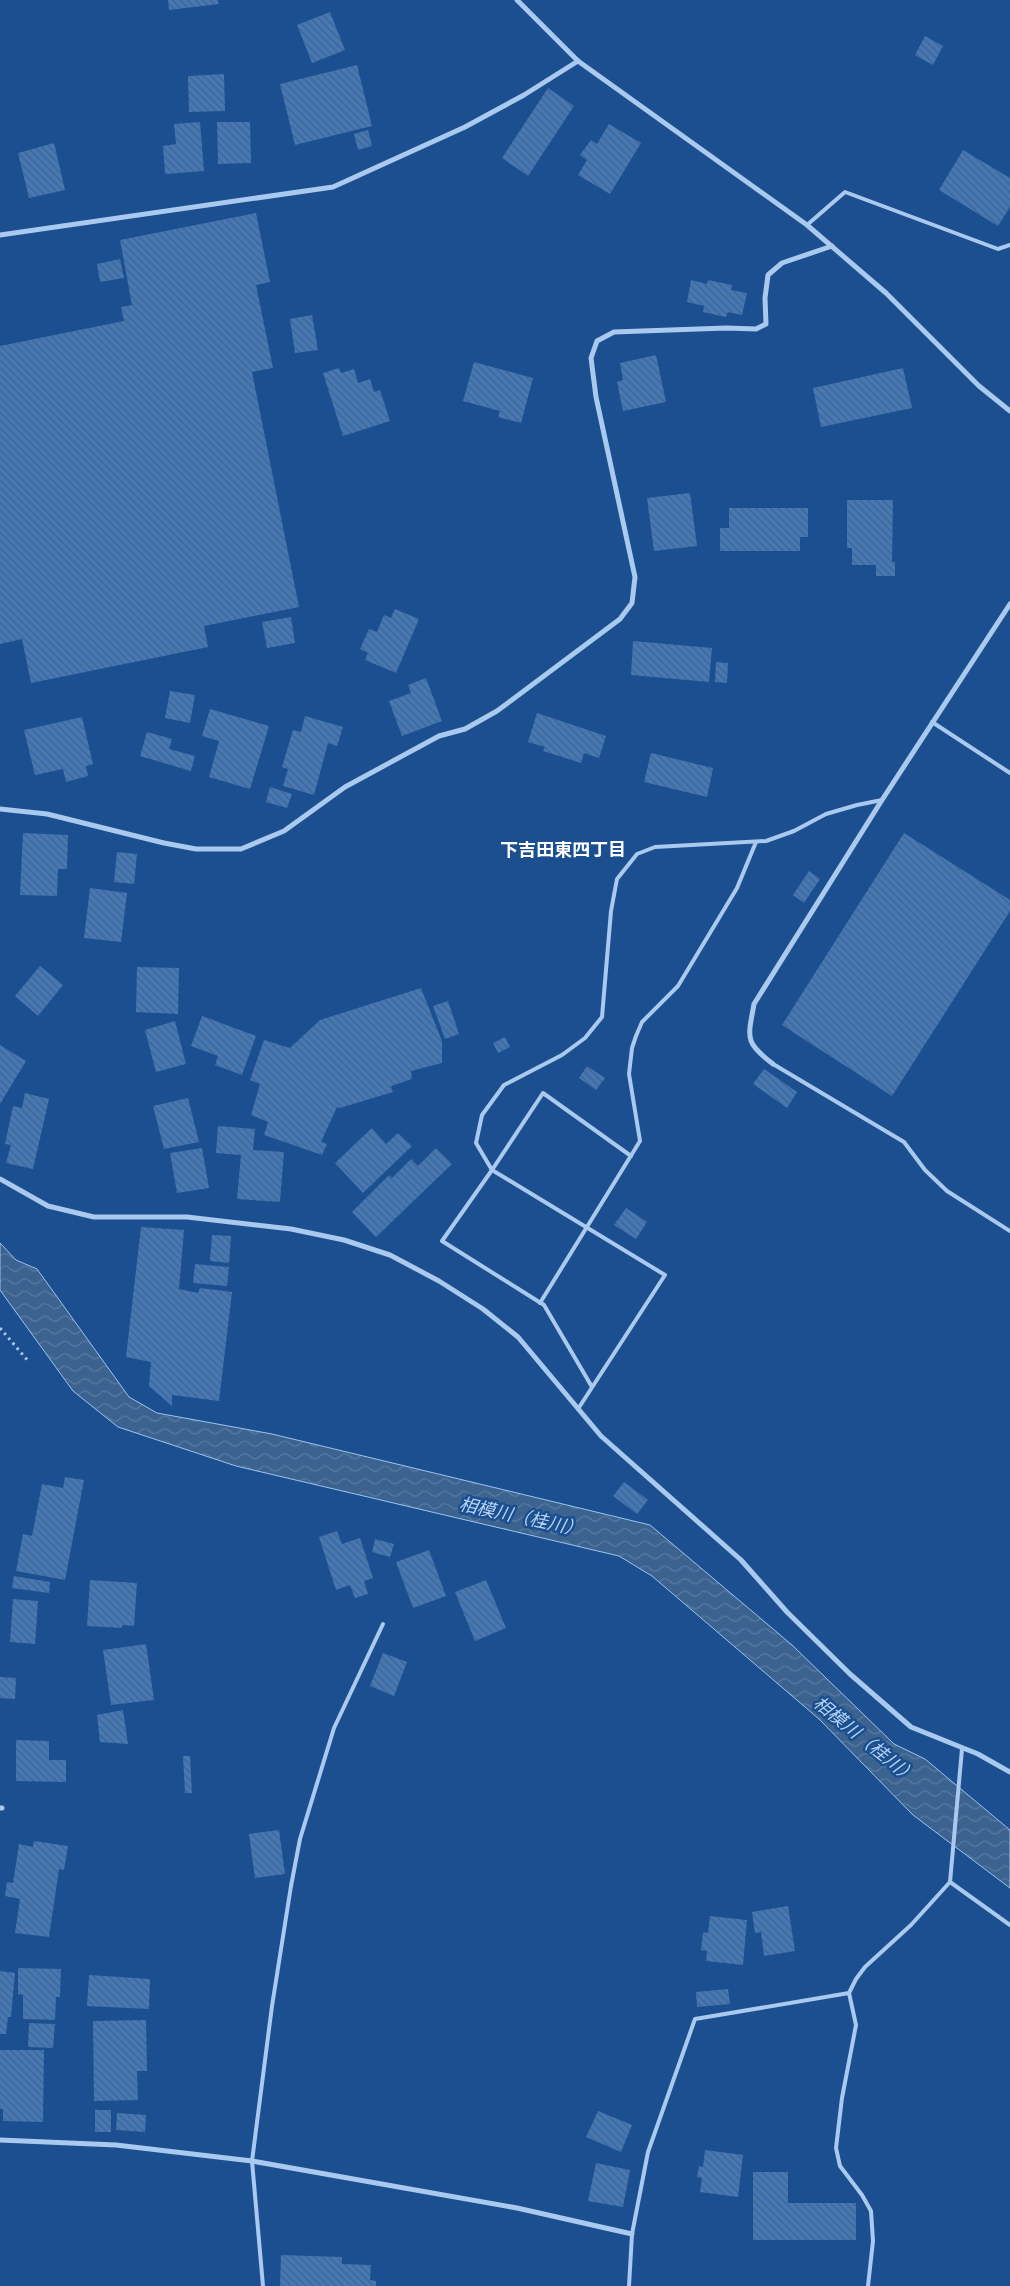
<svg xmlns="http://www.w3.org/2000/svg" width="1010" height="2286" font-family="'Fira Sans Condensed','Noto Sans JP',sans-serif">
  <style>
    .water { fill: url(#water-waves); stroke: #9cc4f0 }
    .building { fill: url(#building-back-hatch) }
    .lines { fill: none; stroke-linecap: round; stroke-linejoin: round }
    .path { stroke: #a9c9ee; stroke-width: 3; stroke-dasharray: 2.5 4; stroke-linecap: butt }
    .lane { stroke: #a9c9ee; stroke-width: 4 }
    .street { stroke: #a9c9ee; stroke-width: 5 }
    .labels { text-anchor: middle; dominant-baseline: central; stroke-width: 5; stroke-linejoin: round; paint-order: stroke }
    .neighbourhood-label { font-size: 18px; font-weight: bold; fill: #fff; stroke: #1b4f8f }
    .water-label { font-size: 18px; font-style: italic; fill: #b5d3f5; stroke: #1b4f8f }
  </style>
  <defs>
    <pattern id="water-waves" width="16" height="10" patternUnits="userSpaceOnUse" patternTransform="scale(1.25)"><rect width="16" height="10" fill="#3c6290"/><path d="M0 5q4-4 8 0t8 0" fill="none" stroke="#597aa1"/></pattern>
    <pattern id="building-back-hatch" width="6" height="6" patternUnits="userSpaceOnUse" patternTransform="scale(1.25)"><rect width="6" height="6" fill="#4478b7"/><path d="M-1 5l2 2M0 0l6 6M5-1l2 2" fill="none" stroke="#486282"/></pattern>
  </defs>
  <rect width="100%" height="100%" fill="#1b4f8f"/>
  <path class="water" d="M0,1243L16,1260L37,1269L129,1397L157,1413L272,1434L650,1525L792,1645L894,1744L925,1759L1010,1830V1888L913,1815L819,1719L652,1576L619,1556L236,1466L118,1427L73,1391L0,1290Z"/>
  <g class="building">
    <path d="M168,0H218L219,4L169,10Z"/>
    <path d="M330,12L345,50L312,63L297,25Z"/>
    <path d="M925,36L943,46L933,65L915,55Z"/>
    <path d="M357,65L372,126L295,145L280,84Z"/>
    <path d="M224,74L225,111L189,112L188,76Z"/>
    <path d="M548,88L574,106L528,176L502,158Z"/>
    <path d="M200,122L204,171L165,174L163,146L176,144L174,124Z"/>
    <path d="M217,122H250L251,163L218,164Z"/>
    <path d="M609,124L641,143L610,194L578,175L587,160L580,155L591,140L597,144Z"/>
    <path d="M368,130L372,146L358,150L354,134Z"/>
    <path d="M54,143L65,190L29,198L18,153Z"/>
    <path d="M963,150L1010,178V207L998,226L939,190Z"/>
    <path d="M256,213L270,282L256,285L273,368L252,372L299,607L204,626L208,647L31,683L22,639L0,644V346L124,321L121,307L132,305L120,240Z"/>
    <path d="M120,259L124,278L100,282L97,264Z"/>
    <path d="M691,280L707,284L708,280L732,285L731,290L747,293L742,315L728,312L726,317L703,312L704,306L687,302Z"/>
    <path d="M312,315L318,350L295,353L290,319Z"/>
    <path d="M656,355L666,402L623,411L617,382L623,380L620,363Z"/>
    <path d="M474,362L533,378L521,423L498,417L500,411L463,401Z"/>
    <path d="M339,368L341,373L354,369L358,383L370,379L374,392L380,390L390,421L343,436L323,373Z"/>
    <path d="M903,368L912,408L821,427L813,388Z"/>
    <path d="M690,493L697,546L654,551L647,498Z"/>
    <path d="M847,500H893L892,562H895V576H876V565H852V548H847Z"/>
    <path d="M729,508H808V537H800V551H720V528H729Z"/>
    <path d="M395,609L419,619L396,673L365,660L368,653L360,649L369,629L377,632L384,615L391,618Z"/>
    <path d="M291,617L295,643L267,648L262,622Z"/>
    <path d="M633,641L712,648L709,682L631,675Z"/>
    <path d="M716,662L728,663L727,683L715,682Z"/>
    <path d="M426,678L442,721L402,736L389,701L411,693L408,685Z"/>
    <path d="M170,691L195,695L190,723L165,718Z"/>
    <path d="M210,709L269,726L250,789L209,777L219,741L202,736Z"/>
    <path d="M537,713L606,736L599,758L584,753L581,763L543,751L545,747L528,742Z"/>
    <path d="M305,716L343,727L337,746L328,743L314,795L283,786L288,769L282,767L293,730L301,732Z"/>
    <path d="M82,717L93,764L86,766L88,776L66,782L63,769L35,775L24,730Z"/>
    <path d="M147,732L172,739L169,749L195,756L191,771L140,756Z"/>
    <path d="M651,753L713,768L707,797L644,782Z"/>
    <path d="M270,787L292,794L287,808L266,802Z"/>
    <path d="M23,833L68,835L67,869H58L57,896L20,895Z"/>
    <path d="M904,833L1010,900V911L892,1096L782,1025Z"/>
    <path d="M117,852L137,854L134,884L114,882Z"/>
    <path d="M809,871L820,879L804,903L793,895Z"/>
    <path d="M90,888L127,893L121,942L84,938Z"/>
    <path d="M40,966L63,985L38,1016L15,996Z"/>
    <path d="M137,967L179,968L178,1014L136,1012Z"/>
    <path d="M421,988L442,1041V1063L411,1071L412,1079L391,1086L393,1092L340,1108L337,1107L321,1142L327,1144L322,1155L264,1135L268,1122L251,1115L260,1084L250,1080L264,1040L290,1048L320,1020Z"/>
    <path d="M448,1001L459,1034L445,1039L433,1006Z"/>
    <path d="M202,1016L256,1036L242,1075L215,1065L218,1056L191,1046Z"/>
    <path d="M175,1021L186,1064L156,1072L145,1030Z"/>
    <path d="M505,1037L510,1047L498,1053L493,1043Z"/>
    <path d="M0,1045L26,1061L0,1104Z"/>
    <path d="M587,1066L605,1078L596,1090L579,1078Z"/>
    <path d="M764,1069L797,1092L787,1108L753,1084Z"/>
    <path d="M25,1093L49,1099L33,1169L6,1163L11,1145L5,1144L13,1106L22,1108Z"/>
    <path d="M188,1098L199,1142L164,1149L153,1106Z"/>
    <path d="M218,1126L255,1129L253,1150L284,1152L280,1202L237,1199L241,1155L216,1153Z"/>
    <path d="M372,1128L386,1144L398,1133L412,1146L363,1193L335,1163Z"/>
    <path d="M202,1148L209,1188L177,1193L170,1153Z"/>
    <path d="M436,1148L452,1164L376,1237L352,1212L389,1175L392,1178L411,1159L418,1166Z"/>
    <path d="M626,1208L647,1222L636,1239L614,1225Z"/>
    <path d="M141,1227L184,1230L179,1289L198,1293L200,1288L232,1292L219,1401L172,1395V1406L149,1386L151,1362L126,1357Z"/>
    <path d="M212,1235L231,1236L229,1263L210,1261Z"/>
    <path d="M195,1264L229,1267L227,1286L193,1283Z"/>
    <path d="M65,1477L84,1480L65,1580L16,1571L23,1534L32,1536L42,1484L63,1488Z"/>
    <path d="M624,1482L648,1500L637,1514L613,1496Z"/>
    <path d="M337,1531L342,1544L360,1538L373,1578L364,1581L368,1594L355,1598L350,1585L336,1590L319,1537Z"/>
    <path d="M375,1539L394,1544L390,1557L372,1552Z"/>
    <path d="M429,1550L446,1596L413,1608L396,1562Z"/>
    <path d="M14,1576L50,1582L49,1593L12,1588Z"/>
    <path d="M90,1580L137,1583L134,1626L122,1625V1628L87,1626Z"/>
    <path d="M486,1580L506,1628L475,1641L455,1592Z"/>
    <path d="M13,1599L38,1601L35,1644L10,1642Z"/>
    <path d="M146,1644L154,1700L111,1705L103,1650Z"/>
    <path d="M383,1653L407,1662L394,1696L370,1686Z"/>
    <path d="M0,1677L16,1678L15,1699L0,1698Z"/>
    <path d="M123,1710L128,1744L100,1742L97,1715Z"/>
    <path d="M16,1740L49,1741V1760H66V1782L16,1781Z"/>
    <path d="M183,1756H190L192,1793H185Z"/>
    <path d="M279,1830L285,1874L255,1878L249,1834Z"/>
    <path d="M34,1841L68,1846L64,1870L59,1869L49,1937L15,1933L20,1899L5,1896L7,1882L13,1883L19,1844L33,1847Z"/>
    <path d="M788,1906L795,1951L764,1956L761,1932L755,1933L752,1912Z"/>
    <path d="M710,1916L747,1920L743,1965L706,1961L707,1951L701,1950L703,1932L708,1933Z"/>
    <path d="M18,1968L61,1969L60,1997H56L55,2020L23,2019V1995L18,1994Z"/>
    <path d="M0,1971L15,1973L11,2017H8L6,2034H0Z"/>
    <path d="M89,1975L150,1979L149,2009L87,2006Z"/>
    <path d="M728,1989L730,2004L697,2007L696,1992Z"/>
    <path d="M146,2020L147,2071H137L138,2100L94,2101L93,2021Z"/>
    <path d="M29,2023L55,2024L53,2048L28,2047Z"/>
    <path d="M0,2050H44L43,2122L3,2121V2109H0Z"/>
    <rect x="95" y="2110" width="16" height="22"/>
    <path d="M598,2111L632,2125L621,2152L586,2137Z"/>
    <path d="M117,2113L146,2115L145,2132L116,2130Z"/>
    <path d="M705,2150L743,2155L738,2197L700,2192L702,2178L697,2177L699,2166L703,2167Z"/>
    <path d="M596,2163L630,2170L623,2207L588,2201Z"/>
    <path d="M753,2172H788V2203H856V2240H753Z"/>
    <path d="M281,2255L342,2257V2264L371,2265L370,2280L376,2281V2286H280Z"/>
  </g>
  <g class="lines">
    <path class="path" d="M0,1328L29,1362"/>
    <g class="lane">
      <path d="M807,225L845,192L998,249L1010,245"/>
      <path d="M932,722L1010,773"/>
      <path d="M773,1064L904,1142L925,1170L947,1191L1010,1231"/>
      <path d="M631,1156L543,1093L492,1170L476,1143L482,1115L504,1085L562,1055L585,1038L602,1017L611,911L617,879L637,854L655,847L766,841L794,831L826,814L857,805L882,800"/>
      <path d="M540,1303L640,1141L629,1074L632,1048L636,1036L642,1022L678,986L737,888L756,842"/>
      <path d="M578,1409L665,1275L492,1170L442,1241L544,1305L592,1387"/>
      <path d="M950,1882L1010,1925"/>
      <path d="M263,2286L252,2161L272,2006L291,1886L300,1839L334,1728L383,1624"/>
      <path d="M629,2286L632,2234L648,2152L695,2019L849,1993"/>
      <path d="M868,2286L873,2241L871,2211L862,2195L840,2166L836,2148L842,2098L856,2025L849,1993L856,1979L865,1967L911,1925L950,1882L962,1749"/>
    </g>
    <g class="street">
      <path d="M517,0L578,61L807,225L886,293L979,386L1010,411"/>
      <path d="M0,235L333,187L465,127L524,95L578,61"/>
      <path d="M0,809L47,814L164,843L196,849H241L284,831L345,787L439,736L465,729L497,711L620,619L632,603L635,577L596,397L591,358L597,341L614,332L726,328L756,329L766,324L765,298L768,275L782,263L832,246"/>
      <path d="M773,1064C744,1042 748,1038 754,1004L882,800L1010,604"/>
      <path d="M0,1179L48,1206L94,1217H187L291,1229L344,1240L390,1255L439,1281L483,1309L518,1337L601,1436L741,1560L787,1612L850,1674L911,1727L978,1754L1010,1772"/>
      <path d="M0,1808H2"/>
      <path d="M0,2140L116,2145L252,2161L517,2208L632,2234"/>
    </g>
  </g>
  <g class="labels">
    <g class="neighbourhood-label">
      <text x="563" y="850">下吉田東四丁目</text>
    </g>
    <g class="water-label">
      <text transform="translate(521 1517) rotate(12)">相模川（桂川）</text>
      <text transform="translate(865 1740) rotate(39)">相模川（桂川）</text>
    </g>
  </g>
</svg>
